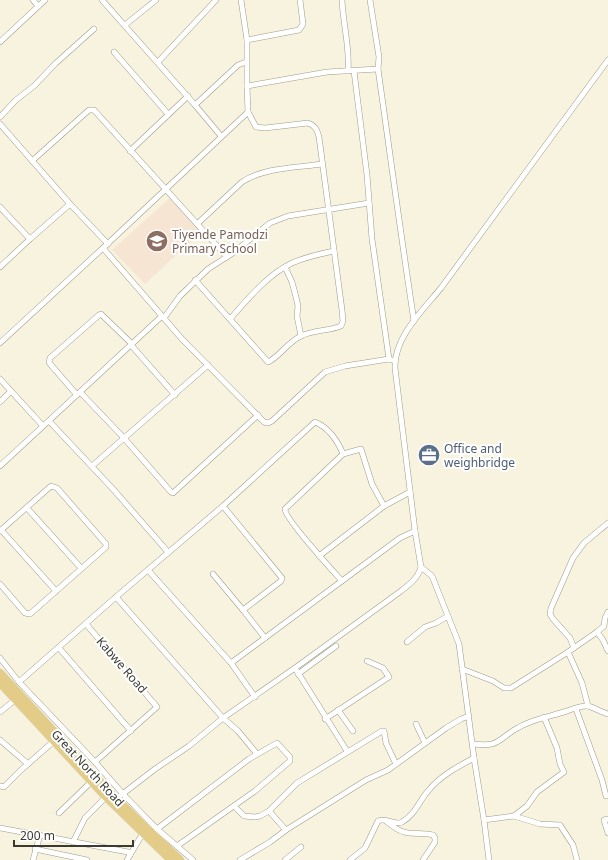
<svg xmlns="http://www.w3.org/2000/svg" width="608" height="860" font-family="'Noto Sans',sans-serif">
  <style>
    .education { fill: #f7e5d4 }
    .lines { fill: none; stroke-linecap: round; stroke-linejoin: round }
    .minor-casing { stroke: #9e9b88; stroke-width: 6 }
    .primary-casing { stroke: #e0dfde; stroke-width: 9 }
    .minor { stroke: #fff; stroke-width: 5 }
    .primary { stroke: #e2cc88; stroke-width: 8 }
    .labels { text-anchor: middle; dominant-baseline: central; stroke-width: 4; stroke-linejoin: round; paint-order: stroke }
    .education-label { font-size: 12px; fill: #785e54; stroke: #fff; text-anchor: start }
    .service-label { font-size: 12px; fill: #4e5e75; stroke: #fff; text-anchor: start }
    .street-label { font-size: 12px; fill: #3b3a32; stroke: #fff }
  </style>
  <rect width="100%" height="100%" fill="#f7f3de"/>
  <path class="education" d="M170,198L201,232L145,284L112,250Z"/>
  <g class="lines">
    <g class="minor-casing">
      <g id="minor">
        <path d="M33,0L38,6"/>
        <path d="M102,0L195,105L221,136"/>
        <path d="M241,0L247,40V86"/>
        <path d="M342,0C343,24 350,47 348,71"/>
        <path d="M370,0L379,57L378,69C390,153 401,237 414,321"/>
        <path d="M125,25L156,0"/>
        <path d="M247,40L299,30L303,24L300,0"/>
        <path d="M0,42L45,0"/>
        <path d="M114,52L168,114"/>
        <path d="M158,62L216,0"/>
        <path d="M354,71L367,175L372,239L389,359"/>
        <path d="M195,105L238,65L246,62"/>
        <path d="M0,117L16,100L34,86L56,63L94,29"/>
        <path d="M0,124L70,204L108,244"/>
        <path d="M130,151L188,96"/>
        <path d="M32,161L89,110H94L227,257"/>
        <path d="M0,207L30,239"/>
        <path d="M197,224L242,182C265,167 296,168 322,164"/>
        <path d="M103,248L182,339L264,422L268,423L272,421L325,372L345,366L389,359L395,361"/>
        <path d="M0,267L30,239L70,204"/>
        <path d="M285,267L292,282L296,297L298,306L297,316L301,336"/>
        <path d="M195,280L268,362C278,358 289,341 301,336C313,330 329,331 341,326L343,321L342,310L319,137C317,130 316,126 308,123L265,128L256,127L248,112L247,86L327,72L378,69"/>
        <path d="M164,318L180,296L208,269L233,253L270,223L288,216L369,203"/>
        <path d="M230,319C248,299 267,275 292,263C305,257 320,254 334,251"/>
        <path d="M0,343L103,248L248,112"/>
        <path d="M131,345L175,395"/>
        <path d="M0,379L43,426"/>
        <path d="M80,392L124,438L171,492L173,493L258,415"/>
        <path d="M77,395L51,365L49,362L50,358L99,315L101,314L132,344"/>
        <path d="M0,402L11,391"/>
        <path d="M49,421L113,489L168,552"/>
        <path d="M0,466L162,316"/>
        <path d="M92,466L208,365"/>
        <path d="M223,506L282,578L281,581L243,610L265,638"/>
        <path d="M27,508L81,568"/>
        <path d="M1,530L56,591"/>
        <path d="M0,531L51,486L57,488L106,544V547L30,614L25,613L0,584"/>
        <path d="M319,556L384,506L410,492"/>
        <path d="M421,567L432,576L459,644L474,758L484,820L489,860"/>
        <path d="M148,570L231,663L255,697"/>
        <path d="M213,574L243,610"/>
        <path d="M342,581C333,571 284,518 285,509L343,454L361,449L372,484L384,506"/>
        <path d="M116,597L223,718L238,731L257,754"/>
        <path d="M86,624L157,707L95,762"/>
        <path d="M597,632L604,626L605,618L608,612"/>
        <path d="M407,642L425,627L436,623L448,616"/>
        <path d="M59,648L131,731"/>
        <path d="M574,648L570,638L553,619L550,614L551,608L573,558L584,543L608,523"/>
        <path d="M568,652L582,683L588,706"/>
        <path d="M0,658L19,682L95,762L123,794L157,829L193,860"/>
        <path d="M231,663L400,538L415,531"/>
        <path d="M295,668L347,751"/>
        <path d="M462,669L493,681L504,688H511L568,652L597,632L603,640L608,651"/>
        <path d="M298,674L336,646"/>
        <path d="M19,682L116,597L223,506L315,422C328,427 338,441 343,454"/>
        <path d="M576,709L602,780L606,796"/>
        <path d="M338,710L353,731"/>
        <path d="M0,712L15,700"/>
        <path d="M325,719L389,677L383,668L367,661"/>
        <path d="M416,724L425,743"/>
        <path d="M0,740L28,764"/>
        <path d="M473,744C497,747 496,742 514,730C530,720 547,717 564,712C571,710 580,705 588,706C595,708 601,712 608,714"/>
        <path d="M0,786L4,787L21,770L54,741"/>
        <path d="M116,799L155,769L189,746L223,718L295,668L401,591C410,584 418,578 421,567L415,531L395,368C394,337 423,310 441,288L608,60"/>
        <path d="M234,806L244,816L255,817L260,816L269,811L297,783L382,731H384L386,743L396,764"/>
        <path d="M269,811L286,830"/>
        <path d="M59,813L92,781"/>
        <path d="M514,816L527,806L537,792L564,772L560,764L557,748L544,717"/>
        <path d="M608,819L604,820L608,833"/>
        <path d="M484,820L514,816L540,824L560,825L573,845L577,860"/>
        <path d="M387,822C392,825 398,831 404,832C412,835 423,832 433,835L435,838V842L423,860"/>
        <path d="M0,828L128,852L130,855"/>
        <path d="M157,829L249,759L277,743L290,757V761L255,791L177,846"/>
        <path d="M73,842L85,818L106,797"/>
        <path d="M35,849L87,860"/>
        <path d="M33,860L40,835"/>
        <path d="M127,860L143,833"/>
        <path d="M240,860L270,842L286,830L366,780L388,770L446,728L461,719L469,716"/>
        <path d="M285,860L301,847"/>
        <path d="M350,860L365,848L378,821C385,817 395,826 402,822C415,815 419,801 428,791C440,776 457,767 474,758"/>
      </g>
    </g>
    <g class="primary-casing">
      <g id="primary">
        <path d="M0,673L116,799L180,860"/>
        <path d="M0,683L106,797L171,860"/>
      </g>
    </g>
    <use href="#minor" class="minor"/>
    <use href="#primary" class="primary"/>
  </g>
  <defs>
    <g id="school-disc" transform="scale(1.15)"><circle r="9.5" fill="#8d6e63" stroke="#fff"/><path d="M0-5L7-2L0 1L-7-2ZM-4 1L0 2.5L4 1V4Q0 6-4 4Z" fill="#fff"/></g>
    <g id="office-disc" transform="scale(1.15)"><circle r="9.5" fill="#5c6f8a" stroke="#fff"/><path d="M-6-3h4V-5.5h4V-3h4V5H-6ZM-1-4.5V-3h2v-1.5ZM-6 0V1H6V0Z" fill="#fff"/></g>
  </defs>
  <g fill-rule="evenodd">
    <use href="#school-disc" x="157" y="241"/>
    <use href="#office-disc" x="429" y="455"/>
  </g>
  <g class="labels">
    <g class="education-label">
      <text x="172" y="234">Tiyende Pamodzi<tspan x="172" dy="14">Primary School</tspan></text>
    </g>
    <g class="service-label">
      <text x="444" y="448">Office and<tspan x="444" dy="14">weighbridge</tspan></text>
    </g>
    <g class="street-label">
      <text transform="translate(122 665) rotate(49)">Kabwe Road</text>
      <text transform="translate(88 768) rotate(47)">Great North Road</text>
    </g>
  </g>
  <path d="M14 840v6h119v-6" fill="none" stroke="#3b3a32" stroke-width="2"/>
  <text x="20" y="840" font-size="12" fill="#3b3a32" stroke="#ffffff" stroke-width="3" paint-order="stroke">200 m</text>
</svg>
